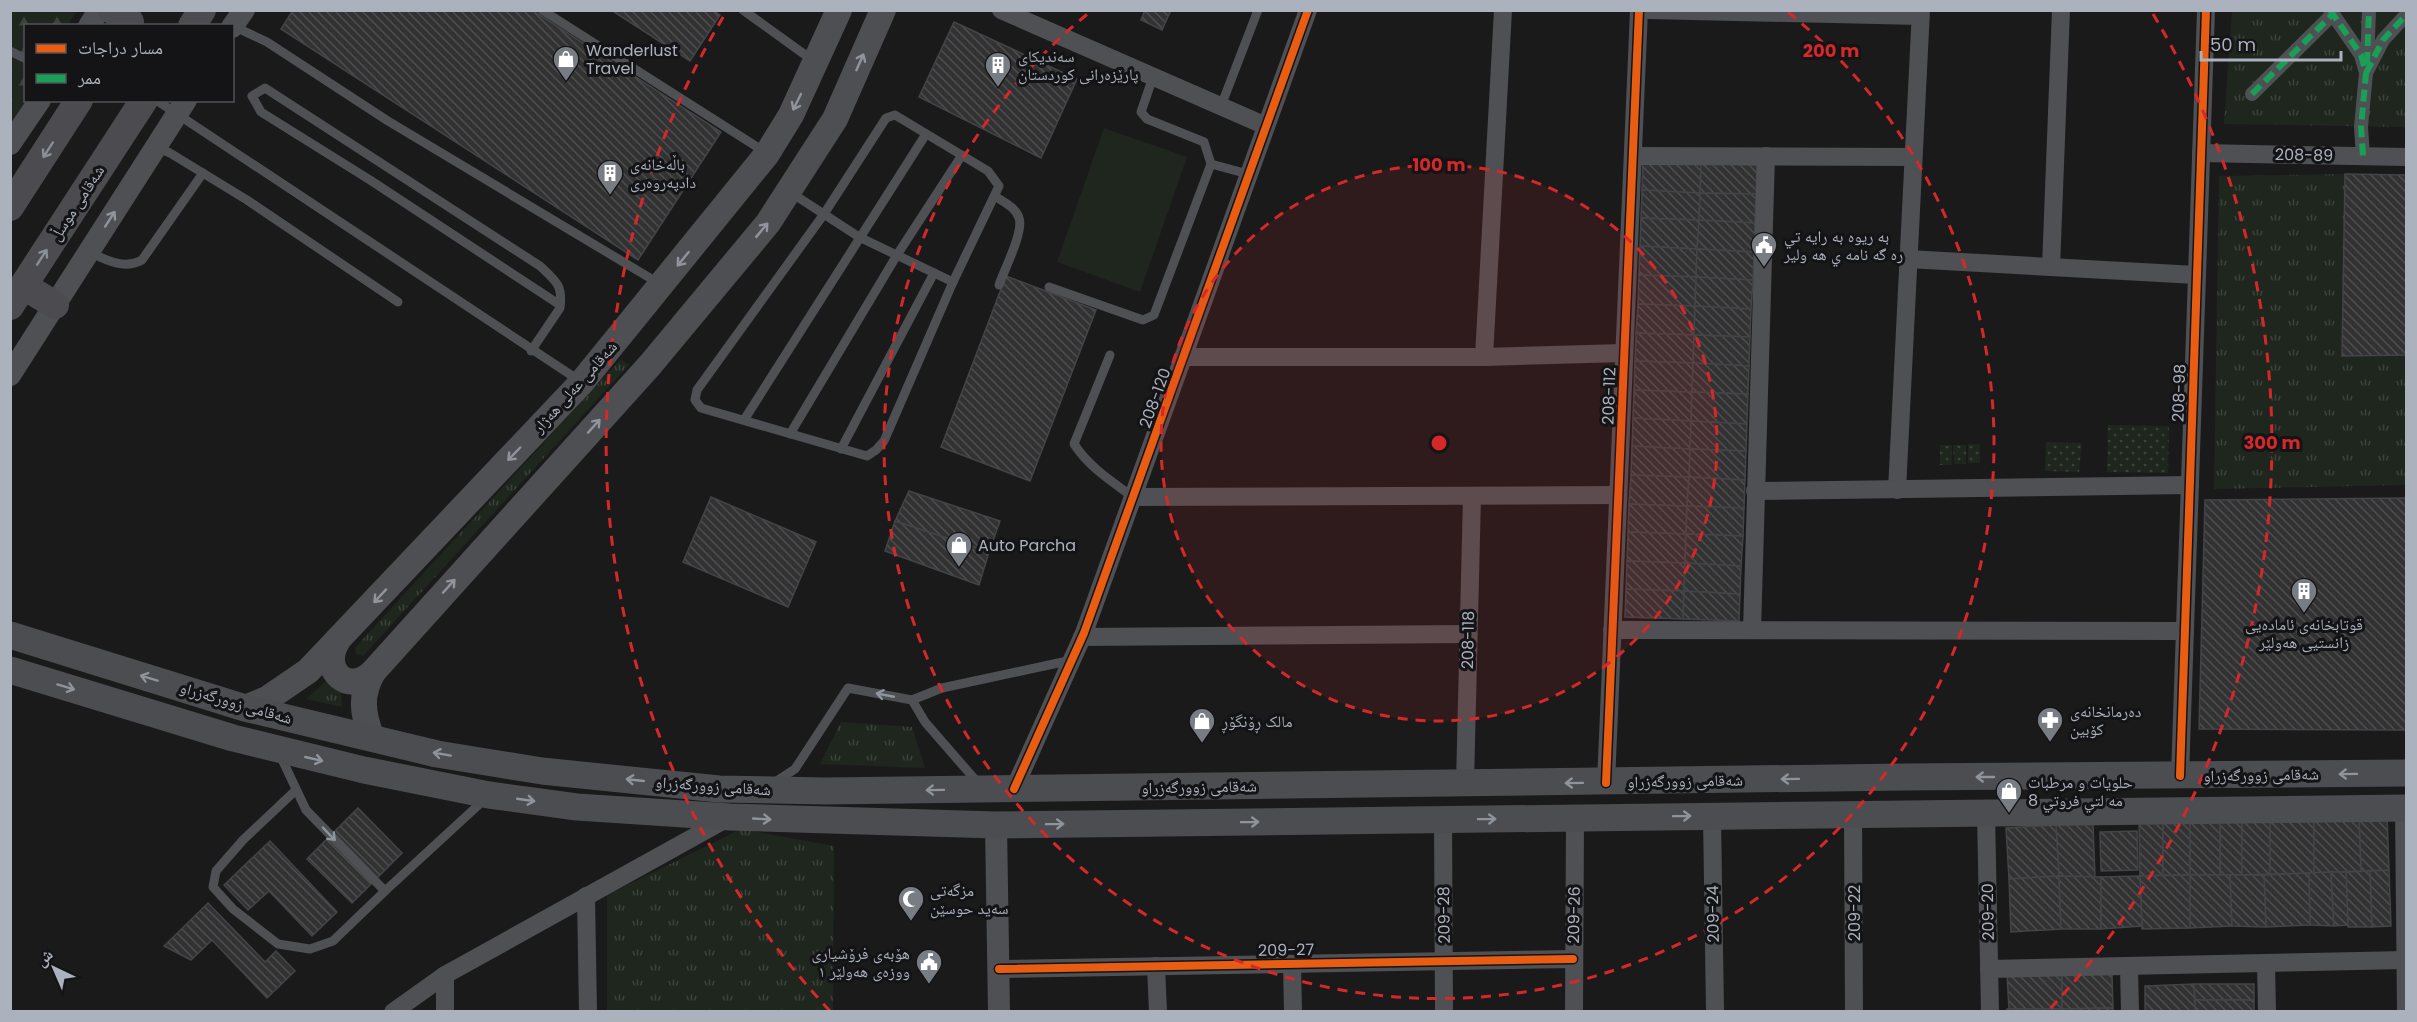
<svg xmlns="http://www.w3.org/2000/svg" width="2417" height="1022" font-family="Poppins,'Noto Naskh Arabic',sans-serif">
  <style>
    .grass { fill: url(#grass-tufts) }
    .forest { fill: url(#forest-firs) }
    .garden { fill: url(#garden-dots) }
    .pitch { fill: #1e261e }
    .building { fill: url(#building-back-hatch); stroke: #434447; stroke-width: 1.5 }
    .lines { fill: none; stroke-linecap: round; stroke-linejoin: round }
    .service { stroke: #4e5054; stroke-width: 9 }
    .pedestrian { stroke: #4e5054; stroke-width: 14 }
    .minor { stroke: #4e5054; stroke-width: 18 }
    .tertiary { stroke: #4e5054; stroke-width: 22 }
    .secondary { stroke: #4e4f52; stroke-width: 26 }
    .primary { stroke: #4c4d50; stroke-width: 27 }
    .trunk { stroke: #4c4c50; stroke-width: 28 }
    .quiet { stroke: #1a9f57; stroke-width: 6; stroke-dasharray: 12 6; stroke-linecap: butt }
    .cycleway-casing { stroke: #141417; stroke-width: 11 }
    .cycleway { stroke: #e95d12; stroke-width: 8 }
    .oneway { stroke: #8f949d }
    .oneway2 { stroke: #8a8e97 }
    .oneway3 { stroke: #8f959e }
    .oneway4 { stroke: #8e949c }
    .ring { fill: none; stroke: #d62828; stroke-width: 3; stroke-dasharray: 10 8 }
    .labels { text-anchor: middle; dominant-baseline: central; stroke-width: 6; stroke-linejoin: round; paint-order: stroke }
    .poi-label { font-size: 16px; fill: #abb2bd; stroke: #141417; text-anchor: start }
    .street-label { font-size: 16px; fill: #abb2bd; stroke: #141417 }
    .centre { fill: #d62828; stroke: #141417; stroke-width: 3 }
    .ring-label { font-size: 18px; text-anchor: middle; font-weight: bold; fill: #d62828; stroke: #141417; stroke-width: 6; stroke-linejoin: round; paint-order: stroke }
  </style>
  <defs>
    <pattern id="grass-tufts" width="24" height="20" patternUnits="userSpaceOnUse" patternTransform="scale(1.5)"><rect width="24" height="20" fill="#1e261e"/><path d="M3 7l-1-3M5 7V3M7 7l1-3M15 17l-1-3M17 17v-4M19 17l1-3" fill="none" stroke="#3c433d"/></pattern>
    <pattern id="forest-firs" width="22" height="20" patternUnits="userSpaceOnUse" patternTransform="scale(1.5)"><rect width="22" height="20" fill="#1e261e"/><path d="M5 1l3.5 6h-7zM16 11l3.5 6h-7z" fill="#3c433d"/></pattern>
    <pattern id="garden-dots" width="8" height="8" patternUnits="userSpaceOnUse" patternTransform="scale(1.5)"><rect width="8" height="8" fill="#1e261e"/><path d="M2 2h.1M6 6h.1" fill="none" stroke="#3c433d" stroke-width="1.8" stroke-linecap="round"/></pattern>
    <pattern id="building-back-hatch" width="6" height="6" patternUnits="userSpaceOnUse" patternTransform="scale(1.5)"><rect width="6" height="6" fill="#323233"/><path d="M-1 5l2 2M0 0l6 6M5-1l2 2" fill="none" stroke="#4d4d4f"/></pattern>
  </defs>
  <rect width="100%" height="100%" fill="#1a1a1b"/>
  <g class="grass">
    <path d="M2232,11H2406V127L2224,124Z"/>
    <path d="M2345,174L2342,356L2406,355V485L2214,489L2219,176Z"/>
    <path d="M621,359L629,365L363,656L356,654L355,648L360,642Z"/>
    <path d="M328,679L341,686L342,707L306,699Z"/>
    <path d="M841,722L912,727L925,768L820,764Z"/>
    <path d="M741,829L834,846L833,1011H607V895Z"/>
  </g>
  <path class="forest" d="M11,11H77L68,25L26,26V100L41,101L11,146Z"/>
  <g class="garden">
    <path d="M2108,425L2169,426L2168,473L2107,472Z"/>
    <path d="M2046,442L2082,443L2079,472L2045,471Z"/>
    <rect x="1968" y="444" width="12" height="19"/>
    <rect x="1940" y="445" width="12" height="20"/>
    <path d="M1953,445H1966V464H1954Z"/>
  </g>
  <path class="pitch" d="M1104,128L1187,157L1140,292L1057,262Z"/>
  <g class="building">
    <path d="M293,10H532L721,132L638,260L281,29Z"/>
    <path d="M611,10H712L720,15L690,61Z"/>
    <path d="M1145,10H1171L1162,30L1141,20Z"/>
    <path d="M954,22L1077,79L1041,158L919,97Z"/>
    <path d="M1643,160L1701,163L1700,193L1642,190Z"/>
    <path d="M1701,163L1757,165L1756,194L1700,193Z"/>
    <path d="M2345,174L2406,175V355L2342,356Z"/>
    <path d="M1642,190L1700,193L1699,220L1641,218Z"/>
    <path d="M1700,193L1756,194L1755,223L1699,220Z"/>
    <path d="M1641,218L1699,220L1697,249L1640,246Z"/>
    <path d="M1699,220L1755,223L1754,252L1697,249Z"/>
    <path d="M1640,246L1697,249L1696,277L1639,275Z"/>
    <path d="M1697,249L1754,252L1753,280L1696,277Z"/>
    <path d="M1639,275L1696,277L1695,306L1638,304Z"/>
    <path d="M1006,276L1096,310L1030,481L941,447Z"/>
    <path d="M1696,277L1753,280L1751,309L1695,306Z"/>
    <path d="M1638,304L1695,306L1694,335L1636,333Z"/>
    <path d="M1695,306L1751,309L1750,337L1694,335Z"/>
    <path d="M1636,333L1694,335L1693,363L1635,361Z"/>
    <path d="M1694,335L1750,337L1749,366L1693,363Z"/>
    <path d="M1635,361L1693,363L1692,392L1634,390Z"/>
    <path d="M1693,363L1749,366L1748,394L1692,392Z"/>
    <path d="M1634,390L1692,392L1691,421L1633,418Z"/>
    <path d="M1692,392L1748,394L1747,424L1691,421Z"/>
    <path d="M1633,418L1691,421L1690,449L1632,446Z"/>
    <path d="M1691,421L1747,424L1746,451L1690,449Z"/>
    <path d="M1632,446L1690,449L1689,477L1631,475Z"/>
    <path d="M1690,449L1746,451L1745,480L1689,477Z"/>
    <path d="M1631,475L1689,477L1687,506L1629,504Z"/>
    <path d="M1689,477L1745,480L1744,508L1687,506Z"/>
    <path d="M909,491L1000,521L989,552L895,521Z"/>
    <path d="M711,497L816,542L788,607L683,562Z"/>
    <path d="M2406,498V730L2199,729L2205,500Z"/>
    <path d="M1629,504L1687,506L1686,534L1628,532Z"/>
    <path d="M1687,506L1744,508L1743,536L1686,534Z"/>
    <path d="M895,521L989,552L979,585L885,551Z"/>
    <path d="M1628,532L1686,534L1685,563L1627,561Z"/>
    <path d="M1686,534L1743,536L1741,566L1685,563Z"/>
    <path d="M1627,561L1685,563L1684,591L1626,589Z"/>
    <path d="M1685,563L1741,566L1740,594L1684,591Z"/>
    <path d="M1626,589L1684,591L1683,619L1625,617Z"/>
    <path d="M1684,591L1740,594L1739,621L1683,619Z"/>
    <path d="M358,808L402,853L352,903L307,859Z"/>
    <path d="M2387,816L2389,870L2361,871L2359,820Z"/>
    <path d="M2242,820V875H2220V821Z"/>
    <path d="M2242,820H2270V874L2242,875Z"/>
    <path d="M2270,820H2314V873L2270,874Z"/>
    <path d="M2314,820H2359L2361,871L2314,873Z"/>
    <path d="M2139,821H2163V875L2140,876Z"/>
    <rect x="2163" y="821" width="27" height="54"/>
    <rect x="2190" y="821" width="30" height="54"/>
    <path d="M2093,824L2095,877L2059,876L2056,825Z"/>
    <path d="M2056,825L2059,876L2009,879L2006,828Z"/>
    <path d="M2137,831L2138,870L2101,871L2100,832Z"/>
    <path d="M270,841L337,912L312,936L269,891L248,910L224,885Z"/>
    <path d="M2389,870L2391,926L2372,927L2370,871Z"/>
    <path d="M2370,871L2372,927H2348L2346,872Z"/>
    <path d="M2331,872L2334,926L2310,925L2309,873Z"/>
    <path d="M2331,872H2346L2348,925L2334,926Z"/>
    <path d="M2309,873L2310,925L2266,927L2264,875Z"/>
    <path d="M2190,875V928L2142,929L2140,876Z"/>
    <path d="M2190,875H2230L2232,926L2190,928Z"/>
    <path d="M2230,875H2264L2266,927L2232,926Z"/>
    <path d="M2059,876L2061,929L2011,932L2009,879Z"/>
    <path d="M2059,876L2101,877V929H2061Z"/>
    <path d="M2140,876L2142,926L2101,929V877Z"/>
    <path d="M208,903L265,962L276,951L295,971L267,998L212,940L191,960L164,946Z"/>
    <path d="M2007,974L2062,975V1009H2009Z"/>
    <path d="M2112,974L2113,1008L2062,1009V975Z"/>
    <path d="M2194,984L2195,1012H2145V986Z"/>
    <path d="M2194,984H2254V1000H2195Z"/>
    <rect x="2195" y="1000" width="59" height="12"/>
    <path d="M2113,1008V1012H2062V1009Z"/>
    <rect x="2007" y="1009" width="55" height="3"/>
  </g>
  <g class="lines">
    <g class="service">
      <path d="M542,10L765,152"/>
      <path d="M743,10L815,62"/>
      <path d="M233,26L267,42L388,121L660,284"/>
      <path d="M10,51L26,59"/>
      <path d="M1153,77L1141,112L1147,119L1204,142L1211,164L1248,174"/>
      <path d="M156,100L580,381"/>
      <path d="M1221,106L1258,10"/>
      <path d="M895,115L988,171L999,186L953,282L884,441L876,450L867,456L701,408L695,400L697,390L824,214L886,118Z"/>
      <path d="M156,147L170,153L247,200L398,302"/>
      <path d="M790,192L859,237L953,282"/>
      <path d="M995,196C1003,202 1016,207 1019,218C1024,232 1004,270 999,285"/>
      <path d="M89,252C106,260 124,270 142,260L203,173"/>
      <path d="M1049,287L1143,320L1154,315L1211,164"/>
      <path d="M531,351L560,308C563,285 556,281 540,266L265,88L252,96L261,112L370,180L560,305"/>
      <path d="M1110,355L1074,444C1089,467 1111,481 1133,497"/>
      <path d="M744,420L926,134"/>
      <path d="M790,434L897,255L962,155"/>
      <path d="M841,449L934,273"/>
      <path d="M912,700L942,688L1072,660"/>
      <path d="M280,755L306,810L385,891L485,799"/>
      <path d="M775,782L795,769L848,688L912,700L925,722L978,783"/>
      <path d="M296,790L243,840L216,871L213,887L233,909L278,944L310,949L333,941L385,891"/>
    </g>
    <g class="pedestrian">
      <path d="M2330,10L2361,55L2366,73L2361,127L2363,156"/>
      <path d="M2367,65L2369,10"/>
      <path d="M2366,73L2383,40L2406,15"/>
      <path d="M2252,94L2333,14"/>
    </g>
    <g class="minor">
      <path d="M1001,10L1266,126"/>
      <path d="M1648,10L1920,16"/>
      <path d="M2201,153L2406,157"/>
      <path d="M1633,156L1913,157"/>
      <path d="M1908,259L2196,275"/>
      <path d="M2051,267L2061,10"/>
      <path d="M1184,357H1484L1624,353"/>
      <path d="M1484,357L1503,10"/>
      <path d="M1897,490L1921,10"/>
      <path d="M1755,491L2190,485"/>
      <path d="M1133,497L1618,495"/>
      <path d="M1612,630L2185,631"/>
      <path d="M1752,630L1766,156"/>
      <path d="M1082,637L1468,634"/>
      <path d="M2180,776L2206,10"/>
      <path d="M1606,783L1639,10"/>
      <path d="M1465,784L1472,496"/>
      <path d="M1014,789L1084,633L1308,10"/>
      <path d="M2404,808L2406,1012"/>
      <path d="M1986,813L1990,1012"/>
      <path d="M1853,814L1854,1012"/>
      <path d="M1712,816L1715,1012"/>
      <path d="M1443,819L1444,1012"/>
      <path d="M586,896L588,1012"/>
      <path d="M2266,963L2267,1012"/>
      <path d="M1292,964L1293,1012"/>
      <path d="M1156,966L1158,1012"/>
      <path d="M2129,966L2130,1012"/>
      <path d="M999,969L1573,959"/>
      <path d="M1989,969L2405,960"/>
      <path d="M393,1012L445,975L728,818"/>
      <path d="M445,1012V975"/>
      <path d="M1574,1012L1575,818"/>
    </g>
    <g class="tertiary">
      <path d="M89,26L99,10"/>
      <path d="M232,27L244,10"/>
      <path d="M10,144L40,100"/>
      <path d="M10,375L186,100"/>
      <path d="M996,825L999,1012"/>
    </g>
    <g class="secondary">
      <path d="M337,642C320,671 349,696 373,672"/>
      <path d="M245,708L267,699L308,671L582,382L767,154L791,115L839,10"/>
      <path d="M372,738C362,713 360,695 373,672L650,365L768,223L835,119L883,10"/>
    </g>
    <g class="primary">
      <path d="M10,635L245,708L437,754L542,771L719,789L826,791L1905,777L2406,773"/>
      <path d="M10,670L233,738L364,770L489,795L577,807L730,817L996,825L2406,808"/>
    </g>
    <g class="trunk">
      <path d="M112,10L130,22"/>
      <path d="M192,26L202,10"/>
      <path d="M10,207L79,100"/>
      <path d="M24,286L55,305"/>
      <path d="M10,306L144,100"/>
    </g>
    <g class="quiet">
      <path d="M2330,10L2361,55L2366,73L2361,127L2363,156"/>
      <path d="M2367,64L2369,10"/>
      <path d="M2366,73L2383,40L2406,15"/>
      <path d="M2252,94L2333,14"/>
    </g>
    <g class="cycleway-casing">
      <g id="cycleway">
        <path d="M2180,776L2206,10"/>
        <path d="M1606,783L1639,10"/>
        <path d="M1014,789L1084,633L1308,10"/>
        <path d="M999,969L1573,959"/>
      </g>
    </g>
    <use href="#cycleway" class="cycleway"/>
  </g>
  <defs><path id="oneway-shaft" d="M-6 0H5M1.5-3L5.5 0L1.5 3" fill="none" stroke-width="1.6" stroke-linecap="round" stroke-linejoin="round" transform="scale(1.5)"/></defs>
  <g class="oneway">
    <use href="#oneway-shaft" transform="translate(860 62) rotate(-66)"/>
    <use href="#oneway-shaft" transform="translate(797 102) rotate(116)"/>
    <use href="#oneway-shaft" transform="translate(762 230) rotate(-50)"/>
    <use href="#oneway-shaft" transform="translate(683 259) rotate(129)"/>
    <use href="#oneway-shaft" transform="translate(594 426) rotate(-48)"/>
    <use href="#oneway-shaft" transform="translate(514 454) rotate(134)"/>
    <use href="#oneway-shaft" transform="translate(449 586) rotate(-48)"/>
    <use href="#oneway-shaft" transform="translate(380 596) rotate(133)"/>
  </g>
  <g class="oneway2">
    <use href="#oneway-shaft" transform="translate(48 150) rotate(123)"/>
    <use href="#oneway-shaft" transform="translate(42 257) rotate(-57)"/>
  </g>
  <g class="oneway3">
    <use href="#oneway-shaft" transform="translate(110 219) rotate(-57)"/>
    <use href="#oneway-shaft" transform="translate(885 695) rotate(-169)"/>
    <use href="#oneway-shaft" transform="translate(329 834) rotate(46)"/>
  </g>
  <g class="oneway4">
    <use href="#oneway-shaft" transform="translate(149 678) rotate(-163)"/>
    <use href="#oneway-shaft" transform="translate(66 687) rotate(17)"/>
    <use href="#oneway-shaft" transform="translate(442 754) rotate(-170)"/>
    <use href="#oneway-shaft" transform="translate(314 759) rotate(13)"/>
    <use href="#oneway-shaft" transform="translate(2348 774) rotate(179)"/>
    <use href="#oneway-shaft" transform="translate(1985 777) rotate(180)"/>
    <use href="#oneway-shaft" transform="translate(1790 779) rotate(179)"/>
    <use href="#oneway-shaft" transform="translate(635 780) rotate(-174)"/>
    <use href="#oneway-shaft" transform="translate(1574 783) rotate(179)"/>
    <use href="#oneway-shaft" transform="translate(935 790) rotate(179)"/>
    <use href="#oneway-shaft" transform="translate(526 800) rotate(8)"/>
    <use href="#oneway-shaft" transform="translate(1682 816) rotate(-1)"/>
    <use href="#oneway-shaft" transform="translate(762 819) rotate(3)"/>
    <use href="#oneway-shaft" transform="translate(1487 819) rotate(-1)"/>
    <use href="#oneway-shaft" transform="translate(1250 822) rotate(-1)"/>
    <use href="#oneway-shaft" transform="translate(1055 824) rotate(-1)"/>
  </g>
  <circle cx="1439" cy="443" r="278" fill="#d62828" fill-opacity=".12"/>
  <g class="ring">
    <circle cx="1439" cy="443" r="278"/>
    <path d="M1788 12A555 555 0 1 1 1090 12"/>
    <path d="M830 1011A833 833 0 0 1 725 14M2153 14A833 833 0 0 1 2048 1011"/>
  </g>
  <defs>
    <g id="shop-pin" transform="scale(1.35)"><path d="M0 17L-7.5 6A9.5 9.5 0 1 1 7.5 6Z" fill="#787d84" stroke="#141417"/><path d="M-5-2.5h2.3a2.7 3.5 0 0 1 5.4 0H5L5.5 6h-11ZM-1.5-2.5h3a1.5 2.3 0 0 0-3 0Z" fill="#fff"/></g>
    <g id="building-pin" transform="scale(1.35)"><path d="M0 17L-7.5 6A9.5 9.5 0 1 1 7.5 6Z" fill="#787d84" stroke="#141417"/><path d="M-4-6H4V6H1V3H-1V6H-4ZM-2.5-4.3h1.7v1.8h-1.7ZM.8-4.3h1.7v1.8H.8ZM-2.5-1h1.7V.8h-1.7ZM.8-1h1.7V.8H.8Z" fill="#fff"/></g>
    <g id="civic-pin" transform="scale(1.35)"><path d="M0 17L-7.5 6A9.5 9.5 0 1 1 7.5 6Z" fill="#787d84" stroke="#141417"/><path d="M-.6-6.5H3V-4.5H.6V-3L4-1V1h2V6H-6V1h2V-1L-.6-3ZM-1.2 2.5V6h2.4V2.5Z" fill="#fff"/></g>
    <g id="pharmacy-pin" transform="scale(1.35)"><path d="M0 17L-7.5 6A9.5 9.5 0 1 1 7.5 6Z" fill="#787d84" stroke="#141417"/><path d="M-2-6h4v4h4v4h-4v4h-4v-4h-4v-4h4Z" fill="#fff"/></g>
    <g id="mosque-pin" transform="scale(1.35)"><path d="M0 17L-7.5 6A9.5 9.5 0 1 1 7.5 6Z" fill="#787d84" stroke="#141417"/><path d="M3.5-4.9A6 6 0 1 0 3.5 4.9A5 5 0 1 1 3.5-4.9Z" fill="#fff"/></g>
  </defs>
  <g fill-rule="evenodd">
    <use href="#shop-pin" x="566" y="59"/>
    <use href="#building-pin" x="998" y="65"/>
    <use href="#building-pin" x="610" y="173"/>
    <use href="#civic-pin" x="1764" y="245"/>
    <use href="#shop-pin" x="959" y="545"/>
    <use href="#building-pin" x="2304" y="591"/>
    <use href="#pharmacy-pin" x="2050" y="720"/>
    <use href="#shop-pin" x="1202" y="721"/>
    <use href="#shop-pin" x="2009" y="791"/>
    <use href="#mosque-pin" x="911" y="899"/>
    <use href="#civic-pin" x="929" y="962"/>
  </g>
  <g class="labels">
    <g class="poi-label">
      <text x="586" y="50">Wanderlust<tspan x="586" dy="18">Travel</tspan></text>
      <text x="1018" y="56">سەندیکای<tspan x="1018" dy="18">پارێزەرانی کوردستان</tspan></text>
      <text x="630" y="164">باڵەخانەی<tspan x="630" dy="18">دادپەروەری</tspan></text>
      <text x="1784" y="236">به ريوه به رايه تي<tspan x="1784" dy="18">ره گه نامه ي هه ولير</tspan></text>
      <text x="978" y="545">Auto Parcha</text>
      <text x="2304" y="624" text-anchor="middle">قوتابخانەی ئامادەیی<tspan x="2304" dy="18">زانستیی هەولێر</tspan></text>
      <text x="2070" y="711">دەرمانخانەی<tspan x="2070" dy="18">کۆبین</tspan></text>
      <text x="1222" y="721">مالک ڕۆنگۆڕ</text>
      <text x="2028" y="782">حلويات و مرطبات<tspan x="2028" dy="18">مه لتي فروتي 8</tspan></text>
      <text x="930" y="890">مزگەتی<tspan x="930" dy="18">سەید حوسێن</tspan></text>
      <text x="910" y="953" text-anchor="end">هۆبەی فرۆشیاری<tspan x="910" dy="18">ووزەی هەولێر ١</tspan></text>
    </g>
    <g class="street-label">
      <text transform="translate(2304 155) rotate(1)">208-89</text>
      <text transform="translate(77 203) rotate(-57)">شەقامی موسڵ</text>
      <text transform="translate(575 387) rotate(-48)">شەقامی عەلی هەژار</text>
      <text transform="translate(2179 393) rotate(-88)">208-98</text>
      <text transform="translate(1609 396) rotate(-88)">208-112</text>
      <text transform="translate(1155 398) rotate(-70)">208-120</text>
      <text transform="translate(1468 640) rotate(-89)">208-118</text>
      <text transform="translate(236 703) rotate(16)">شەقامی زوورگەزراو</text>
      <text transform="translate(2261 775) rotate(-1)">شەقامی زوورگەزراو</text>
      <text transform="translate(1685 781) rotate(-1)">شەقامی زوورگەزراو</text>
      <text transform="translate(713 786) rotate(4)">شەقامی زوورگەزراو</text>
      <text transform="translate(1199 787) rotate(-1)">شەقامی زوورگەزراو</text>
      <text transform="translate(1988 912) rotate(-91)">209-20</text>
      <text transform="translate(1854 913) rotate(-90)">209-22</text>
      <text transform="translate(1713 914) rotate(-91)">209-24</text>
      <text transform="translate(1444 915) rotate(-91)">209-28</text>
      <text transform="translate(1574 915) rotate(-89)">209-26</text>
      <text transform="translate(1286 950) rotate(-1)">209-27</text>
    </g>
  </g>
  <circle cx="1439" cy="443" r="9" class="centre"/>
  <g class="ring-label">
    <text x="1831" y="57">200 m</text>
    <text x="1439" y="171">100 m</text>
    <text x="2272" y="449">300 m</text>
  </g>
  <rect width="2417" height="1022" fill="none" stroke="#abb2bd" stroke-width="24"/>
  <rect x="24" y="24" width="210" height="78" fill="#141417" stroke="#505359" stroke-width="1.5"/>
  <rect x="36" y="44" width="30" height="9" fill="#e95d12" stroke="#505359" stroke-width="1.5"/>
  <text x="78" y="54" font-size="18" fill="#abb2bd">مسار دراجات</text>
  <rect x="36" y="74" width="30" height="9" fill="#1a9f57" stroke="#505359" stroke-width="1.5"/>
  <text x="78" y="84" font-size="18" fill="#abb2bd">ممر</text>
  <g transform="translate(54 968) rotate(316)" stroke="#141417" stroke-width="4.5" paint-order="stroke">
  <path d="M0-4.5L10 22L0 15L-10 22Z" fill="#abb2bd"/>
  <text y="-9" font-size="16" font-weight="bold" text-anchor="middle" fill="#abb2bd">ش</text>
  </g>
  <path d="M2201 51v9h140v-9" fill="none" stroke="#abb2bd" stroke-width="3"/>
  <text x="2210" y="51" font-size="18" fill="#abb2bd" stroke="#141417" stroke-width="4.5" paint-order="stroke">50 m</text>
</svg>
